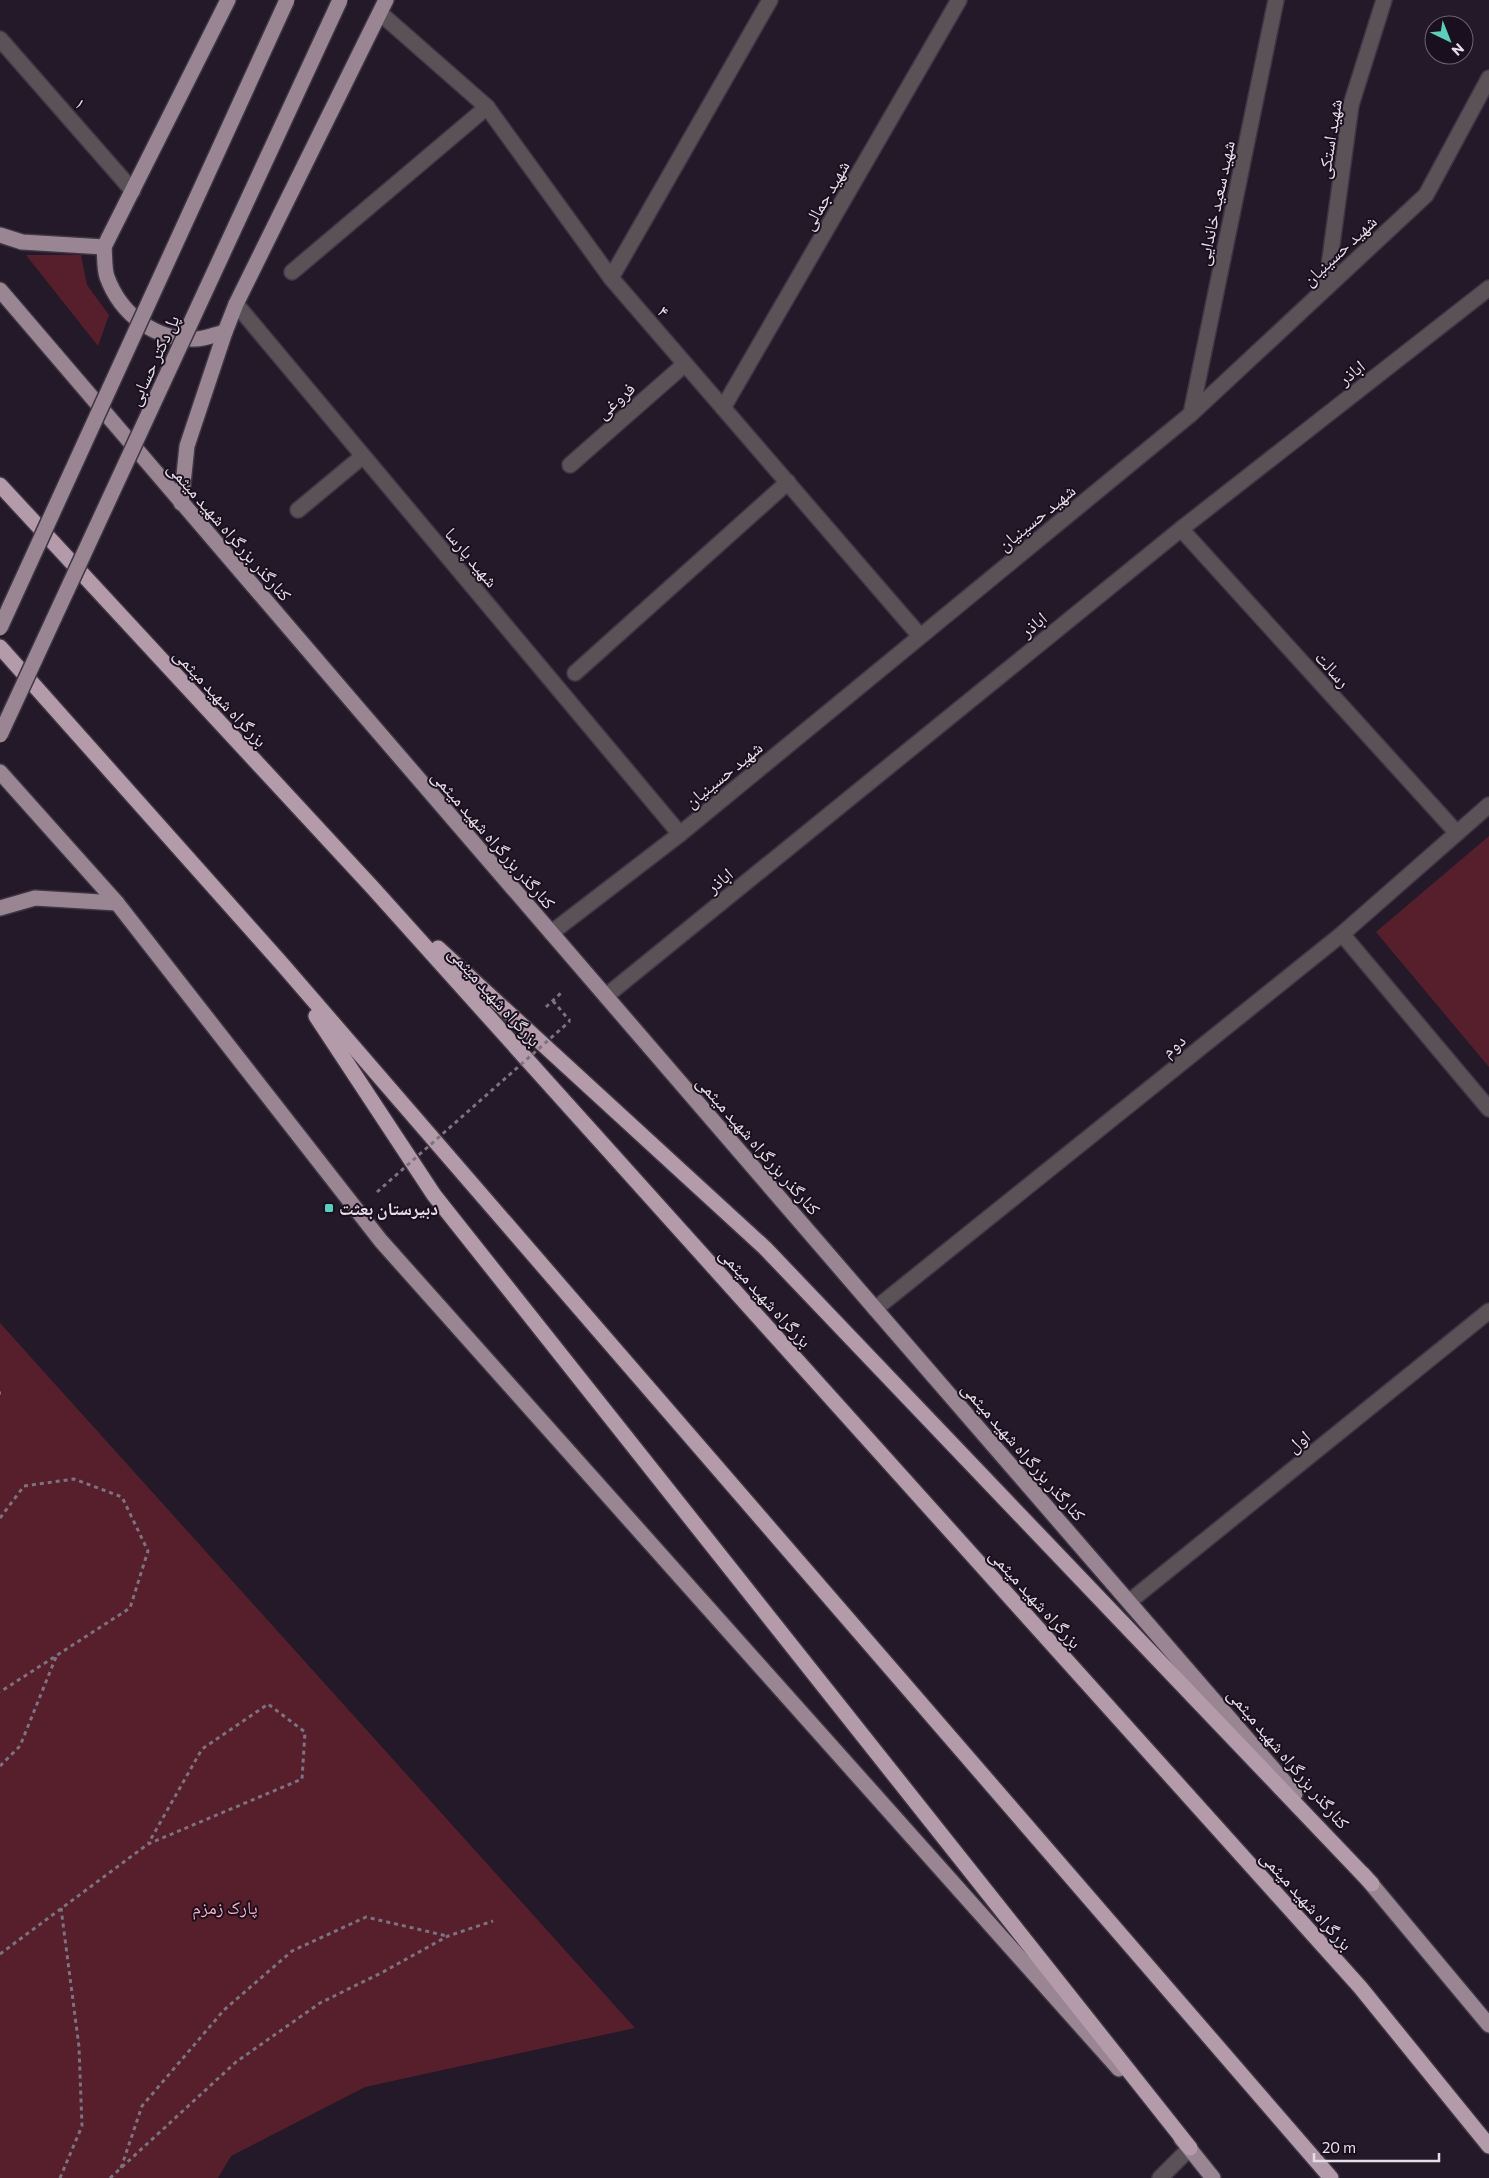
<svg xmlns="http://www.w3.org/2000/svg" width="1489" height="2178" font-family="Commissioner,'Noto Naskh Arabic',sans-serif">
  <style>
    .green { fill: #571f2c }
    .lines { fill: none; stroke-linecap: round; stroke-linejoin: round }
    .minor-casing { stroke: #3f3544; stroke-width: 18 }
    .major-casing { stroke: #3f3544; stroke-width: 18 }
    .highway-casing { stroke: #3f3544; stroke-width: 18 }
    .path { stroke: #7c7280; stroke-width: 3; stroke-dasharray: 4 4; stroke-linecap: butt }
    .minor { stroke: #5b5258; stroke-width: 15 }
    .major { stroke: #9a8692; stroke-width: 15 }
    .highway { stroke: #b39ba9; stroke-width: 15 }
    .major-bridge-casing { stroke: #3f3544; stroke-width: 18; stroke-linecap: butt }
    .path-bridge { stroke: #7c7280; stroke-width: 3; stroke-dasharray: 4 4; stroke-linecap: butt }
    .major-bridge { stroke: #9a8692; stroke-width: 15 }
    .poi-dot { fill: #5cceba; stroke: #1a0f1f; stroke-width: 2 }
    .labels { text-anchor: middle; dominant-baseline: central; stroke-width: 4; stroke-linejoin: round; paint-order: stroke }
    .street-label { font-size: 18px; fill: #e6dee9; stroke: #1a0f1f }
    .poi-label { font-size: 18px; font-weight: bold; fill: #e6dee9; stroke: #1a0f1f; text-anchor: start }
    .park-label { font-size: 18px; fill: #fdb0bd; stroke: #1a0f1f }
  </style>
  <rect width="100%" height="100%" fill="#241929"/>
  <g class="green">
    <path d="M26,255H81L87,285L109,315L98,346Z"/>
    <path d="M1489,836V1067L1376,932Z"/>
    <path d="M0,1323L635,2028L365,2087L231,2156L218,2178H0Z"/>
  </g>
  <g class="lines">
    <g class="minor-casing">
      <g id="minor">
        <path d="M380,13L487,107L611,278L920,636"/>
        <path d="M0,39L133,191"/>
        <path d="M292,272L487,107"/>
        <path d="M611,278L770,0"/>
        <path d="M1326,288L1351,105L1384,0"/>
        <path d="M236,304L680,834"/>
        <path d="M723,408L959,0"/>
        <path d="M1191,414L1276,0"/>
        <path d="M570,465L685,364"/>
        <path d="M298,510L363,456"/>
        <path d="M1181,529L1457,833"/>
        <path d="M575,673L788,482"/>
        <path d="M551,933L680,834L1191,414L1426,195L1489,78"/>
        <path d="M1342,934L1489,1109"/>
        <path d="M606,996L1181,529L1489,288"/>
        <path d="M875,1309L1342,934L1489,805"/>
        <path d="M1130,1601L1489,1311"/>
        <path d="M1160,2178L1190,2148"/>
      </g>
    </g>
    <g class="major-casing">
      <g id="major">
        <path d="M0,235L22,242L104,247L228,0"/>
        <path d="M104,247C105,256 104,268 107,277C121,315 155,340 195,339C205,339 216,334 225,332"/>
        <path d="M0,290C289,629 580,967 871,1304C1012,1468 1155,1630 1295,1794"/>
        <path d="M181,503L187,446L225,332L236,304L386,0"/>
        <path d="M0,772L117,903L381,1241L1119,2069"/>
        <path d="M0,908L35,898L117,903"/>
        <path d="M1363,1874L1489,2025"/>
        <path d="M1181,2138L1213,2178"/>
      </g>
    </g>
    <g class="highway-casing">
      <g id="highway">
        <path d="M0,485L372,887L1360,1987L1489,2146"/>
        <path d="M0,647L282,964L1331,2178"/>
        <path d="M438,948L765,1248L1372,1884"/>
        <path d="M316,1016L434,1195L1190,2148"/>
      </g>
    </g>
    <g class="path">
      <path d="M553,1001L570,1021"/>
      <path d="M546,1007L562,992"/>
      <path d="M0,1393H1"/>
      <path d="M0,1518L24,1486L74,1479L122,1497L148,1551L130,1608L0,1692"/>
      <path d="M0,1766L20,1746L56,1657"/>
      <path d="M0,1954L148,1844L302,1779L305,1732L268,1704L202,1749L148,1844"/>
      <path d="M121,2168L142,2106L224,2010L292,1951L366,1917L447,1936"/>
      <path d="M60,2178L82,2126L79,2047L61,1908"/>
      <path d="M110,2178L236,2062L320,2003L383,1972L448,1936L493,1921"/>
    </g>
    <use href="#minor" class="minor"/>
    <use href="#major" class="major"/>
    <use href="#highway" class="highway"/>
    <g class="major-bridge-casing">
      <g id="major-bridge">
        <path d="M0,628L287,0"/>
        <path d="M0,735L340,0"/>
      </g>
    </g>
    <path class="path-bridge" d="M377,1192L570,1021"/>
    <use href="#major-bridge" class="major-bridge"/>
  </g>
  <rect class="poi-dot" x="324" y="1203" width="10" height="10" rx="2.5"/>
  <g class="labels">
    <g class="street-label">
      <text transform="translate(81 103) rotate(49)">۱</text>
      <text transform="translate(1329 139) rotate(-81)">شهید استکی</text>
      <text transform="translate(825 195) rotate(-60)">شهید جمالی</text>
      <text transform="translate(1215 203) rotate(-78)">شهید سعید خاندایی</text>
      <text transform="translate(1339 250) rotate(-43)">شهید حسینیان</text>
      <text transform="translate(664 311) rotate(49)">۴</text>
      <text transform="translate(153 360) rotate(-65)">پل دکتر حسابی</text>
      <text transform="translate(1351 372) rotate(-38)">اباذر</text>
      <text transform="translate(615 400) rotate(-41)">فروغی</text>
      <text transform="translate(1036 517) rotate(-39)">شهید حسینیان</text>
      <text transform="translate(230 531) rotate(49)">کنارگذر بزرگراه شهید میثمی</text>
      <text transform="translate(472 557) rotate(50)">شهید پارسا</text>
      <text transform="translate(1033 624) rotate(-39)">اباذر</text>
      <text transform="translate(1333 669) rotate(48)">رسالت</text>
      <text transform="translate(221 697) rotate(47)">بزرگراه شهید میثمی</text>
      <text transform="translate(723 774) rotate(-39)">شهید حسینیان</text>
      <text transform="translate(494 839) rotate(49)">کنارگذر بزرگراه شهید میثمی</text>
      <text transform="translate(719 880) rotate(-39)">اباذر</text>
      <text transform="translate(495 996) rotate(48)">بزرگراه شهید میثمی</text>
      <text transform="translate(1173 1045) rotate(-39)">دوم</text>
      <text transform="translate(759 1145) rotate(49)">کنارگذر بزرگراه شهید میثمی</text>
      <text transform="translate(766 1297) rotate(48)">بزرگراه شهید میثمی</text>
      <text transform="translate(1298 1441) rotate(-39)">اول</text>
      <text transform="translate(1024 1451) rotate(49)">کنارگذر بزرگراه شهید میثمی</text>
      <text transform="translate(1036 1598) rotate(48)">بزرگراه شهید میثمی</text>
      <text transform="translate(1289 1758) rotate(50)">کنارگذر بزرگراه شهید میثمی</text>
      <text transform="translate(1307 1900) rotate(48)">بزرگراه شهید میثمی</text>
    </g>
    <g class="poi-label">
      <text x="339" y="1208">دبیرستان بعثت</text>
    </g>
    <g class="park-label">
      <text x="225" y="1907">پارک زمزم</text>
    </g>
  </g>
  <g transform="translate(1449 40) rotate(137)"><circle r="24" fill="#1a0f1f" stroke="#6c6270"/>
  <path d="M0-4L9 19L0 12L-9 19Z" fill="#5cceba"/>
  <text y="-8" font-size="14" font-weight="bold" text-anchor="middle" fill="#e6dee9">N</text>
  </g>
  <path d="M1314 2153v8h125v-8" fill="none" stroke="#e6dee9" stroke-width="2.5"/>
  <text x="1322" y="2153" font-size="15" fill="#e6dee9" stroke="#1a0f1f" stroke-width="4" paint-order="stroke">20 m</text>
</svg>
